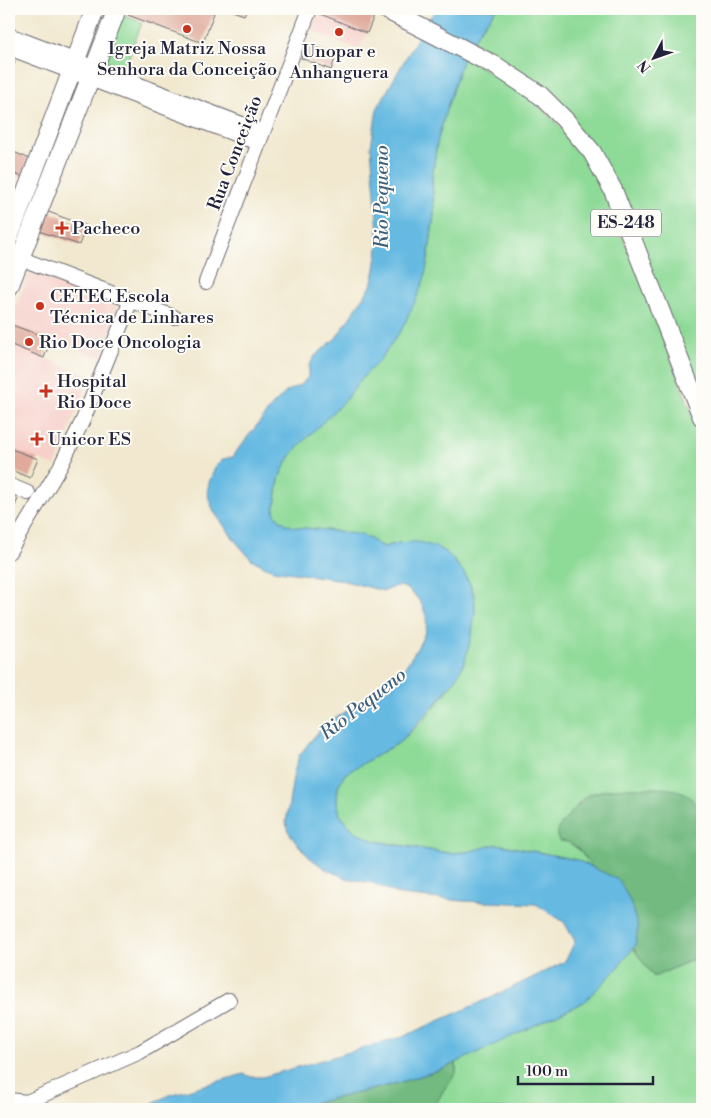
<svg xmlns="http://www.w3.org/2000/svg" width="711" height="1118" font-family="'Libre Bodoni',serif">
  <style>
    .built { fill: #f7d0ca }
    .green { fill: #8eda97; stroke: #587e69 }
    .forest { fill: #72ba80; stroke: #4a6e5e }
    .water { fill: #66bae2; stroke: #446e8e }
    .building { fill: #dfaa9b }
    .lines { fill: none; stroke-linecap: round; stroke-linejoin: round }
    .minor-casing { stroke: #6a676f; stroke-width: 16 }
    .major-casing { stroke: #6a676f; stroke-width: 20 }
    .minor { stroke: #fff; stroke-width: 14 }
    .major { stroke: #fff; stroke-width: 18 }
    .poi-dot { fill: #c8321e; stroke: #fdfcf7; stroke-width: 2 }
    .labels { text-anchor: middle; dominant-baseline: central; stroke-width: 4; stroke-linejoin: round; paint-order: stroke }
    .shield { fill: #fdfcf7; stroke: #646373; stroke-width: 1 }
    .shield-label { font-size: 16px; font-weight: bold; fill: #22223b }
    .poi-label { font-size: 18px; fill: #22223b; stroke: #fdfcf7; text-anchor: start }
    .street-label { font-size: 18px; fill: #22223b; stroke: #fdfcf7 }
    .water-label { font-size: 19px; font-style: italic; fill: #3d5f7e; stroke: #fdfcf7 }
  </style>
  <rect width="100%" height="100%" fill="#fdfcf7"/>
  <filter id="ink" filterUnits="userSpaceOnUse"><feTurbulence type="fractalNoise" baseFrequency=".02" numOctaves="2"/><feDisplacementMap in="SourceGraphic" scale="10" xChannelSelector="R" yChannelSelector="G"/><feConvolveMatrix kernelMatrix="1 2 1 2 8 2 1 2 1" color-interpolation-filters="sRGB"/></filter>
  <filter id="wash" filterUnits="userSpaceOnUse"><feTurbulence type="fractalNoise" baseFrequency=".0096" numOctaves="4" result="noise"/><feDisplacementMap in="SourceGraphic" scale="20" xChannelSelector="R" yChannelSelector="G"/><feGaussianBlur stdDeviation="1.12" result="paint"/><feColorMatrix in="noise" values="0 0 0 0 0 0 0 0 0 0 0 0 0 0 0 0 0 1.4 0 .05"/><feComposite in="paint" operator="in"/></filter>
  <g filter="url(#wash)">
    <rect width="100%" height="100%" fill="#f1e8cf"/>
    <g class="built">
      <path d="M318,13L367,33L359,50L311,30Z"/>
      <path d="M29,272L119,307L100,358L9,324Z"/>
      <path d="M9,344L90,376L55,466L9,448Z"/>
    </g>
    <g class="green">
      <path d="M496,9H702V408L634,229L550,94L528,76L496,55L472,41Z"/>
      <path d="M123,15L142,23L123,72L104,65Z"/>
      <path d="M463,57L502,79L541,107L566,132L589,164L602,187L644,289L702,440V817C699,810 690,796 684,793C676,789 618,788 607,790C600,791 588,794 582,799C571,810 571,827 568,842C579,849 585,857 592,867L577,860L497,844L467,852L448,853L375,841L354,831L340,815L337,801L338,786L345,774L351,770C362,764 373,757 384,751C388,749 393,747 397,744C419,726 440,703 455,679C467,660 480,613 473,591C468,577 456,561 445,551L398,543L385,547L379,545L369,538L361,535L326,530L294,527L286,524L278,518L274,512L279,479L282,471L293,452L347,398L364,376L379,361L428,260L434,214L432,177L437,143L444,117Z"/>
      <path d="M633,948L653,976H656L696,958L702,954V1109H433C437,1102 441,1094 445,1088C452,1077 458,1078 456,1063Z"/>
    </g>
    <g class="forest">
      <path d="M626,788C641,788 674,786 686,794C694,799 698,809 702,817V954L696,958L656,976H653L633,948L592,867L582,853L576,847L568,842L559,841C557,836 557,831 560,826C562,823 584,798 587,796C599,790 613,789 626,788Z"/>
      <path d="M456,1063C458,1078 452,1077 445,1088C441,1094 437,1102 433,1109H289L391,1085L442,1069Z"/>
    </g>
    <path class="water" d="M438,9H496L480,30L463,57L444,117L437,143L432,177L434,214L428,260L424,280L417,297L402,329L379,361L364,376L347,398L293,452L282,471L279,479L274,512L278,518L286,524L294,527L326,530L361,535L369,538L379,545L385,547L398,543L412,542H419L433,546L445,551L449,555L464,573L471,588L474,597L475,611L472,633L465,661L456,679L434,706L400,742L345,774L338,786L337,801L340,815L354,831L375,841L397,845L448,853L467,852L497,844L577,860L619,880L630,901L638,928L635,946L616,970L584,1002L443,1069L391,1085L289,1109H139L170,1095L244,1074L251,1077H263L402,1037L495,996L564,962L569,954L575,941L564,922L536,904L463,901L400,895L373,883L346,878L324,868L309,857L295,841L288,831L286,822L294,772L299,756L308,744L326,723L392,686L397,680C405,666 422,644 426,629C428,618 424,607 418,599C413,593 407,587 399,586C393,586 389,590 384,591L337,579L273,570L264,566L251,559L237,543L214,512L207,493L209,483L215,467L223,459L233,457L239,448L273,405L286,392L302,384L308,377L309,366L315,356L336,338L371,286L375,269L379,242L371,147L377,109L428,19Z"/>
    <g id="blocks">
      <g class="building">
        <path d="M130,9H204L214,13L203,43L128,15Z"/>
        <path d="M227,9H247L244,15Z"/>
        <path d="M319,9H356L374,16L367,33L318,13Z"/>
        <path d="M307,44L336,56L331,70L301,58Z"/>
        <path d="M9,59L15,61L9,79Z"/>
        <path d="M9,150L30,159L23,177L9,172Z"/>
        <path d="M46,211L86,226L79,245L39,231Z"/>
        <path d="M9,324L51,339L44,358L9,344Z"/>
        <path d="M9,448L38,459L30,478L9,469Z"/>
        <path d="M9,495L18,499L9,519Z"/>
      </g>
    </g>
  </g>
  <g filter="url(#ink)">
    <use href="#blocks" fill-opacity="0" stroke="#6a676f" stroke-width="1"/>
    <g class="lines">
      <g class="minor-casing">
        <g id="minor">
          <path d="M9,35L263,132"/>
          <path d="M9,48L258,143"/>
          <path d="M9,254L174,317"/>
          <path d="M206,282L310,9"/>
          <path d="M9,485L28,493"/>
          <path d="M9,552L60,467L83,420L131,300"/>
          <path d="M9,1100L27,1102L140,1052L229,1000"/>
        </g>
      </g>
      <g class="major-casing">
        <g id="major">
          <path d="M385,9L496,66L540,95L565,120L592,152L613,190L702,417"/>
          <path d="M9,237L95,9"/>
          <path d="M9,287L117,9"/>
        </g>
      </g>
      <use href="#minor" class="minor"/>
      <use href="#major" class="major"/>
    </g>
  </g>
  <g class="poi-dot">
    <circle cx="187" cy="29" r="5"/>
    <circle cx="339" cy="32" r="5"/>
    <path d="M59.5 220.5h5v5h5v5h-5v5h-5v-5h-5v-5h5z"/>
    <circle cx="40" cy="306" r="5"/>
    <circle cx="29" cy="342" r="5"/>
    <path d="M43.5 383.5h5v5h5v5h-5v5h-5v-5h-5v-5h5z"/>
    <path d="M34.5 431.5h5v5h5v5h-5v5h-5v-5h-5v-5h5z"/>
  </g>
  <g class="labels">
    <rect class="shield" x="591" y="209.5" width="70" height="27" rx="4"/>
    <g class="shield-label">
      <text x="626" y="223">ES-248</text>
    </g>
    <g class="poi-label">
      <text x="187" y="48" text-anchor="middle">Igreja Matriz Nossa<tspan x="187" dy="21">Senhora da Conceição</tspan></text>
      <text x="339" y="51" text-anchor="middle">Unopar e<tspan x="339" dy="21">Anhanguera</tspan></text>
      <text x="72" y="228">Pacheco</text>
      <text x="50" y="296">CETEC Escola<tspan x="50" dy="21">Técnica de Linhares</tspan></text>
      <text x="39" y="342">Rio Doce Oncologia</text>
      <text x="57" y="381">Hospital<tspan x="57" dy="21">Rio Doce</tspan></text>
      <text x="48" y="439">Unicor ES</text>
    </g>
    <g class="street-label">
      <text transform="translate(235 153) rotate(-69)">Rua Conceição</text>
    </g>
    <g class="water-label">
      <text transform="translate(382 197) rotate(-90)">Rio Pequeno</text>
      <text transform="translate(363 704) rotate(-38)">Rio Pequeno</text>
    </g>
  </g>
  <rect width="711" height="1118" fill="none" stroke="#fdfcf7" stroke-width="30"/>
  <g transform="translate(654 58) rotate(229)" stroke="#fdfcf7" stroke-width="4" paint-order="stroke">
  <path d="M0-4L9 19L0 12L-9 19Z" fill="#22223b"/>
  <text y="-8" font-size="14" font-weight="bold" text-anchor="middle" fill="#22223b">N</text>
  </g>
  <path d="M518 1076v8h135v-8" fill="none" stroke="#22223b" stroke-width="2.5"/>
  <text x="526" y="1076" font-size="15" fill="#22223b" stroke="#fdfcf7" stroke-width="4" paint-order="stroke">100 m</text>
</svg>
